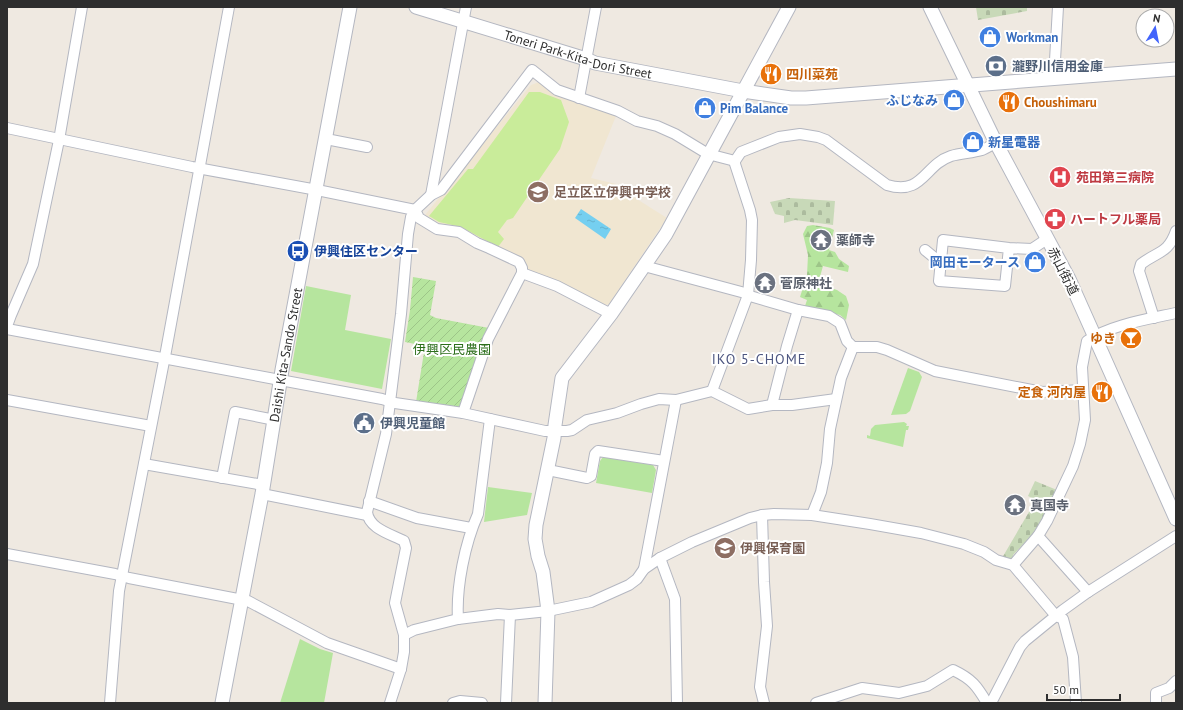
<svg xmlns="http://www.w3.org/2000/svg" width="1183" height="710" font-family="'PT Sans','Noto Sans JP',sans-serif">
  <style>
    .education { fill: #f0e6d1 }
    .forest { fill: url(#forest-firs) }
    .cemetery { fill: url(#cemetery-stones) }
    .park { fill: #b6e59e }
    .garden { fill: url(#garden-furrows) }
    .pitch { fill: #c9ec9a }
    .water { fill: url(#water-ripples) }
    .lines { fill: none; stroke-linecap: round; stroke-linejoin: round }
    .minor-casing { stroke: #b4b7c1; stroke-width: 12 }
    .tertiary-casing { stroke: #b4b7c1; stroke-width: 15 }
    .minor { stroke: #fff; stroke-width: 10 }
    .tertiary { stroke: #fff; stroke-width: 13 }
    .labels { text-anchor: middle; dominant-baseline: central; stroke-width: 4; stroke-linejoin: round; paint-order: stroke }
    .shop-label { font-size: 13px; font-weight: bold; fill: #366cbe; stroke: #fff; text-anchor: start }
    .street-label { font-size: 13px; fill: #2e2e2e; stroke: #fff }
    .service-label { font-size: 13px; font-weight: bold; fill: #4e5e75; stroke: #fff; text-anchor: start }
    .food-label { font-size: 13px; font-weight: bold; fill: #c56008; stroke: #fff; text-anchor: start }
    .health-label { font-size: 13px; font-weight: bold; fill: #be3a42; stroke: #fff; text-anchor: start }
    .education-label { font-size: 13px; font-weight: bold; fill: #785e54; stroke: #fff; text-anchor: start }
    .worship-label { font-size: 13px; font-weight: bold; fill: #5b616d; stroke: #fff; text-anchor: start }
    .transit-label { font-size: 13px; font-weight: bold; fill: #164399; stroke: #fff; text-anchor: start }
    .park-label { font-size: 13px; fill: #2c6e1b; stroke: #fff }
    .neighbourhood-label { font-size: 14px; letter-spacing: 1px; fill: #4d5680; stroke: #fff }
  </style>
  <defs>
    <pattern id="forest-firs" width="22" height="20" patternUnits="userSpaceOnUse"><rect width="22" height="20" fill="#b6e59e"/><path d="M5 1l3.5 6h-7zM16 11l3.5 6h-7z" fill="#9dc588"/></pattern>
    <pattern id="cemetery-stones" width="16" height="16" patternUnits="userSpaceOnUse"><rect width="16" height="16" fill="#c8d9b8"/><path d="M2 7V4a2 2 0 0 1 4 0v3zM10 15v-3a2 2 0 0 1 4 0v3z" fill="#acbb9e"/></pattern>
    <pattern id="garden-furrows" width="10" height="10" patternUnits="userSpaceOnUse"><rect width="10" height="10" fill="#b6e59e"/><path d="M-1 1l2-2M0 10L10 0M9 11l2-2" fill="none" stroke="#9dc588"/></pattern>
    <pattern id="water-ripples" width="26" height="14" patternUnits="userSpaceOnUse"><rect width="26" height="14" fill="#75cff0"/><path d="M2 4q2-2 4 0t4 0M15 11q2-2 4 0t4 0" fill="none" stroke="#66b2ce"/></pattern>
  </defs>
  <rect width="100%" height="100%" fill="#efe9e1"/>
  <path class="education" d="M539,82L555,94L616,116L591,178L633,188L632,196L667,218L609,304L606,305L527,269L521,260L439,226L426,219L425,215L531,85Z"/>
  <path class="forest" d="M813,225L830,228L834,230L829,250L835,252L839,259L849,266L848,272L823,266L818,284L837,290L846,296L849,305L846,320L840,315L805,306L807,300L800,297L807,275L808,255L803,234L807,226Z"/>
  <g class="cemetery">
    <path d="M976,7H1027V11L978,20Z"/>
    <path d="M789,198L835,201L833,225L795,220L784,223V216L775,214L770,202Z"/>
    <path d="M1035,481L1057,490L1044,518L1036,531L1013,555V560L1002,558L1036,500L1028,496Z"/>
  </g>
  <g class="park">
    <path d="M306,286L351,295L345,330L391,339L382,389L291,371Z"/>
    <path d="M908,368L919,372L922,377L910,411L906,414L891,415Z"/>
    <path d="M904,422L907,424L906,426H909L908,430H906L903,447L867,438V435L870,436L871,429L875,425Z"/>
    <path d="M603,457L653,465L656,470L652,493L596,483L600,461Z"/>
    <path d="M488,487L532,493L527,515L484,522Z"/>
    <path d="M300,639L320,649L333,653L324,703H280Z"/>
  </g>
  <path class="garden" d="M413,277L436,281L430,315L436,318L489,328L461,407H448L416,402L425,346L405,342L410,310Z"/>
  <path class="pitch" d="M529,92H540L561,100L569,122L560,149L513,218L507,220L498,232L504,239L498,247L461,227L439,222L429,216L468,169H473Z"/>
  <path class="water" d="M581,209L611,229L605,239L575,218Z"/>
  <g class="lines">
    <g class="minor-casing">
      <g id="minor">
        <path d="M1054,78L1058,7"/>
        <path d="M579,98L596,7"/>
        <path d="M7,128L192,167L317,190L415,210L419,218L437,229L459,232L477,243L489,248L519,262L522,268V273L557,286L611,314"/>
        <path d="M326,139L367,147"/>
        <path d="M431,195L466,7"/>
        <path d="M1009,248L1005,286L939,281L943,240L1009,248L1032,249L1047,239"/>
        <path d="M925,250L941,263"/>
        <path d="M644,266L745,293L750,296L798,310L829,316L840,323L847,341L853,347H877L887,350L935,371L1042,392L1083,390"/>
        <path d="M1154,318L1139,271L1141,264C1158,251 1168,254 1176,231"/>
        <path d="M7,326L11,315L33,264L59,140L82,7"/>
        <path d="M7,329L382,399L395,403L463,413L545,431H567L572,430L587,420L617,413L641,404L659,399L676,400L712,391L748,409L772,405H792L836,399"/>
        <path d="M712,391L748,295L751,260L752,220L750,210L735,164V161L741,152L779,137L800,134L818,137L826,140L887,185C923,196 924,165 951,156C961,153 972,153 982,150C987,148 991,145 996,143"/>
        <path d="M7,400L151,426"/>
        <path d="M772,405L787,346L798,310"/>
        <path d="M463,413L488,339L522,273"/>
        <path d="M144,464L263,485"/>
        <path d="M548,470L587,478L591,476L595,454L598,451L664,461"/>
        <path d="M222,478L235,412L275,420"/>
        <path d="M262,494L367,515"/>
        <path d="M369,501L417,518L471,528"/>
        <path d="M762,515L764,582L767,626L760,687L764,703"/>
        <path d="M812,515L821,492L827,463L830,429L841,378L853,347"/>
        <path d="M1038,536L1088,592"/>
        <path d="M7,554L115,574L129,578L248,601L327,643L401,669"/>
        <path d="M660,558L675,599L677,703"/>
        <path d="M1013,565L1038,536L1047,521L1073,466L1080,444L1085,420L1082,367L1087,341C1109,325 1149,319 1176,313"/>
        <path d="M644,569L676,400"/>
        <path d="M458,619C456,587 465,543 478,514L490,419"/>
        <path d="M404,635L414,630L458,619L498,614L510,615L548,611L591,602L629,585L637,579L644,569L660,558L692,542L750,518L762,515L774,514L812,515L870,524L921,533L964,544L984,552L996,560L1013,565L1056,616L1063,619L1073,657L1076,703"/>
        <path d="M110,703L119,591L166,351L229,7"/>
        <path d="M390,703L401,669L404,652V635L395,603L406,548L404,541C391,534 369,529 367,512L386,434L401,314L408,234L411,217L415,210L431,195L441,190L532,70L557,90L618,111L637,121L657,126L675,134L708,154L735,161"/>
        <path d="M453,703L460,701L482,703"/>
        <path d="M506,703L510,615"/>
        <path d="M816,703L862,688L899,693L927,686L953,670C972,679 977,686 987,703"/>
        <path d="M991,703L1020,647L1025,641L1063,610L1088,592L1176,536"/>
        <path d="M1156,703V693L1169,688L1176,681"/>
      </g>
    </g>
    <g class="tertiary-casing">
      <g id="tertiary">
        <path id="s1" d="M416,7L586,59L595,63L743,91L791,98H806L1176,69"/>
        <path d="M930,7L996,143L1069,279L1176,519"/>
        <path id="s2" d="M222,703L262,494L282,370L350,7"/>
        <path d="M545,703L548,611L543,572L538,556L535,539L536,525L554,438L555,425L562,378L611,314L666,234L789,7"/>
      </g>
    </g>
    <use href="#minor" class="minor"/>
    <use href="#tertiary" class="tertiary"/>
  </g>
  <defs>
    <g id="shop-disc" transform="scale(1.15)"><circle r="9.5" fill="#3f7fe0" stroke="#fff"/><path d="M-5-2.5h2.3a2.7 3.5 0 0 1 5.4 0H5L5.5 6h-11ZM-1.5-2.5h3a1.5 2.3 0 0 0-3 0Z" fill="#fff"/></g>
    <g id="bank-disc" transform="scale(1.15)"><circle r="9.5" fill="#5c6f8a" stroke="#fff"/><path d="M-6-4H6V4H-6ZM0-2.3a2.3 2.3 0 1 0 0 4.6a2.3 2.3 0 1 0 0-4.6Z" fill="#fff"/></g>
    <g id="restaurant-disc" transform="scale(1.15)"><circle r="9.5" fill="#e8710a" stroke="#fff"/><path d="M-5-6h1v4h1v-4h1v4h1v-4h1v5L-1.5 .5V6h-2V.5L-5-1ZM5-6V6H3V1.5H1.5Q1.5-4 5-6Z" fill="#fff"/></g>
    <g id="hospital-disc" transform="scale(1.15)"><circle r="9.5" fill="#e0444e" stroke="#fff"/><path d="M-5-5h3v3.5h4V-5h3V5h-3V1.5h-4V5h-3Z" fill="#fff"/></g>
    <g id="school-disc" transform="scale(1.15)"><circle r="9.5" fill="#8d6e63" stroke="#fff"/><path d="M0-5L7-2L0 1L-7-2ZM-4 1L0 2.5L4 1V4Q0 6-4 4Z" fill="#fff"/></g>
    <g id="pharmacy-disc" transform="scale(1.15)"><circle r="9.5" fill="#e0444e" stroke="#fff"/><path d="M-2-6h4v4h4v4h-4v4h-4v-4h-4v-4h4Z" fill="#fff"/></g>
    <g id="temple-disc" transform="scale(1.15)"><circle r="9.5" fill="#6b7280" stroke="#fff"/><path d="M0-6L5-2H3V0L6.5 2.5H4V6H1.5V3h-3V6H-4V2.5H-6.5L-3 0V-2H-5Z" fill="#fff"/></g>
    <g id="bus-disc" transform="scale(1.15)"><circle r="9.5" fill="#1a4fb4" stroke="#fff"/><path d="M-5-6H5V4H4V6H2V4H-2V6H-4V4H-5ZM-3.5-4V0h7V-4ZM-3.5 1.2v1.5H-2V1.2ZM2 1.2v1.5H3.5V1.2Z" fill="#fff"/></g>
    <g id="bar-disc" transform="scale(1.15)"><circle r="9.5" fill="#e8710a" stroke="#fff"/><path d="M-6-5H6L.8 .8V4.5H3.5V6h-7V4.5H-.8V.8Z" fill="#fff"/></g>
    <g id="civic-disc" transform="scale(1.15)"><circle r="9.5" fill="#5c6f8a" stroke="#fff"/><path d="M-.6-6.5H3V-4.5H.6V-3L4-1V1h2V6H-6V1h2V-1L-.6-3ZM-1.2 2.5V6h2.4V2.5Z" fill="#fff"/></g>
  </defs>
  <g fill-rule="evenodd">
    <use href="#shop-disc" x="990" y="37"/>
    <use href="#bank-disc" x="996" y="66"/>
    <use href="#restaurant-disc" x="771" y="74"/>
    <use href="#shop-disc" x="954" y="100"/>
    <use href="#restaurant-disc" x="1009" y="102"/>
    <use href="#shop-disc" x="705" y="108"/>
    <use href="#shop-disc" x="973" y="142"/>
    <use href="#hospital-disc" x="1060" y="177"/>
    <use href="#school-disc" x="538" y="192"/>
    <use href="#pharmacy-disc" x="1055" y="219"/>
    <use href="#temple-disc" x="821" y="240"/>
    <use href="#bus-disc" x="298" y="251"/>
    <use href="#shop-disc" x="1035" y="262"/>
    <use href="#temple-disc" x="765" y="283"/>
    <use href="#bar-disc" x="1131" y="338"/>
    <use href="#restaurant-disc" x="1102" y="392"/>
    <use href="#civic-disc" x="364" y="423"/>
    <use href="#temple-disc" x="1015" y="505"/>
    <use href="#school-disc" x="725" y="548"/>
  </g>
  <g class="labels">
    <g class="shop-label">
      <text x="1006" y="37">Workman</text>
      <text x="938" y="100" text-anchor="end">ふじなみ</text>
      <text x="720" y="108">Pim Balance</text>
      <text x="988" y="142">新星電器</text>
      <text x="1020" y="262" text-anchor="end">岡田モータース</text>
    </g>
    <g class="street-label">
      <text stroke="none"><textPath href="#s1" startOffset="169">Toneri Park-Kita-Dori Street</textPath></text>
      <text transform="translate(1063 271) rotate(63)">赤山街道</text>
      <text stroke="none"><textPath href="#s2" startOffset="354">Daishi Kita-Sando Street</textPath></text>
    </g>
    <g class="service-label">
      <text x="1012" y="66">瀧野川信用金庫</text>
      <text x="380" y="423">伊興児童館</text>
    </g>
    <g class="food-label">
      <text x="786" y="74">四川菜苑</text>
      <text x="1024" y="102">Choushimaru</text>
      <text x="1116" y="338" text-anchor="end">ゆき</text>
      <text x="1086" y="392" text-anchor="end">定食 河内屋</text>
    </g>
    <g class="health-label">
      <text x="1076" y="177">苑田第三病院</text>
      <text x="1070" y="219">ハートフル薬局</text>
    </g>
    <g class="education-label">
      <text x="554" y="192">足立区立伊興中学校</text>
      <text x="740" y="548">伊興保育園</text>
    </g>
    <g class="worship-label">
      <text x="836" y="240">薬師寺</text>
      <text x="780" y="283">菅原神社</text>
      <text x="1030" y="505">真国寺</text>
    </g>
    <g class="transit-label">
      <text x="314" y="251">伊興住区センター</text>
    </g>
    <g class="park-label">
      <text x="452" y="349">伊興区民農園</text>
    </g>
    <g class="neighbourhood-label">
      <text x="759" y="359">IKO 5-CHOME</text>
    </g>
  </g>
  <rect width="1183" height="710" fill="none" stroke="#2e2e2e" stroke-width="16"/>
  <g transform="translate(1155 28) rotate(10)"><circle r="19" fill="#ffffff" stroke="#ababab"/>
  <path d="M0-3L7 15L0 10L-7 15Z" fill="#4264fb"/>
  <text y="-6" font-size="11" font-weight="bold" text-anchor="middle" fill="#2e2e2e">N</text>
  </g>
  <path d="M1047 694v6h73v-6" fill="none" stroke="#2e2e2e" stroke-width="2"/>
  <text x="1053" y="694" font-size="12" fill="#2e2e2e" stroke="#ffffff" stroke-width="3" paint-order="stroke">50 m</text>
</svg>
